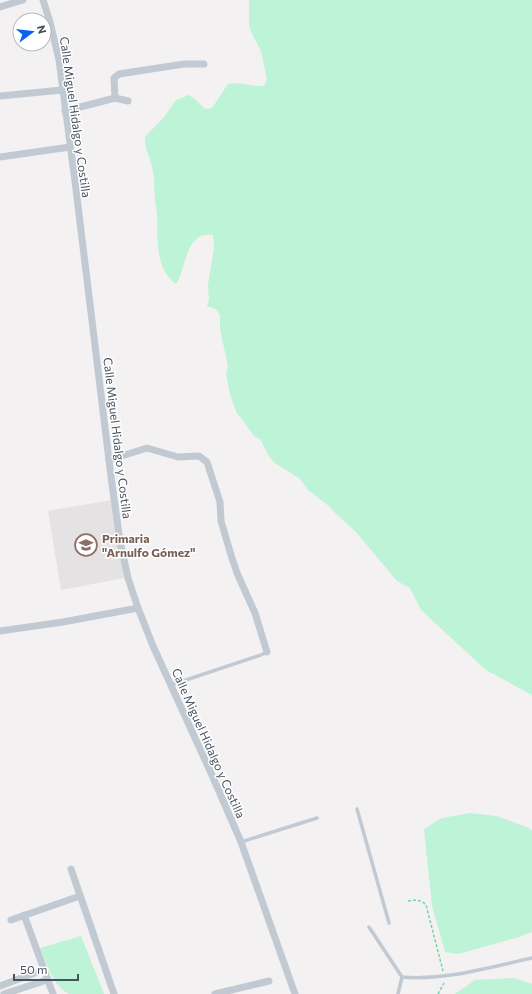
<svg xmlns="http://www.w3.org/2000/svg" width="532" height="994" font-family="Commissioner,sans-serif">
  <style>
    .education { fill: #e4e2e3 }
    .green { fill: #bdf3d6 }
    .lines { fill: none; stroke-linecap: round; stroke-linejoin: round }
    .path { stroke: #73d3ab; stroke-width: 1.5; stroke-dasharray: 3 2; stroke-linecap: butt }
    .service { stroke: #c1cad3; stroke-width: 3.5 }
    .minor { stroke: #c1cad3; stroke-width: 7 }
    .labels { text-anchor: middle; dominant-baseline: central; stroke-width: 3; stroke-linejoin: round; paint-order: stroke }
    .street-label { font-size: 12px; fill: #475260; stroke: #fff }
    .education-label { font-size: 12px; font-weight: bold; fill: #785e54; stroke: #fff; text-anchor: start }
  </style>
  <rect width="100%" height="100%" fill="#f3f1f1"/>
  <path class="education" d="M112,500L124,578L61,590L48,511Z"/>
  <g class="green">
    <path d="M249,0H532V695L486,670L421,610L410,588L397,581L356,532L334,512L330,507L308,490L300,479L275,463L270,458L260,439L254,436L242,419L237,414L230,395L226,373L228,366L220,329V315L216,309L207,306L209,300L208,285L214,249L213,235C185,231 187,267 176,284C154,269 158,235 157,212C154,199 155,184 153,171C151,159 144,148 145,137L164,117L176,100L189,95C196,99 199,104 206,109L212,108L228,84C241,81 252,87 264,86L267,79L261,51L251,32L249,26Z"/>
    <path d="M470,813L496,816L529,828L532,831V932L519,937L458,954L445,952L432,906L424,829L442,818Z"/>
    <path d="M81,936L104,994C96,994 77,994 70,994C54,989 46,961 40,948Z"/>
    <path d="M515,978L532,984V994H455L475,980Z"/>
  </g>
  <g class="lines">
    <g class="path">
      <path d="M408,901C415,900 421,899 426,905L443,971"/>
      <path d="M438,994L444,983"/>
    </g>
    <g class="service">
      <path d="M171,685L261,655L267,652"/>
      <path d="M357,809L389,923"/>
      <path d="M241,842L317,818"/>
      <path d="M369,927L402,977L398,994"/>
      <path d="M402,977C445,981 490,967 532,958"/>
    </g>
    <g class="minor">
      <path d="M43,0L50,22L59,60L75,181L111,477L120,541L128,578L138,608L153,646L211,773L241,842L295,994"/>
      <path d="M0,7L23,0"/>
      <path d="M0,96L62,90"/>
      <path d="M115,98L114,78L119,74L184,64H204"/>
      <path d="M65,111L115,98L128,101"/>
      <path d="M0,157L70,147"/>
      <path d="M109,460L147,448L178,457L199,456L207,462L220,502L221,521L231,555L237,573L255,613L267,652"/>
      <path d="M0,631L63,622L138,608"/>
      <path d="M71,869L114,994"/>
      <path d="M24,915L53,994"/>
      <path d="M11,920L80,896"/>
      <path d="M0,986L43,970"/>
      <path d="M4,994L47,980"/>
      <path d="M215,994L269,981"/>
    </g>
  </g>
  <defs>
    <g id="school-ring" transform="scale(1.15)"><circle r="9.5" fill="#fff" stroke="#8d6e63" stroke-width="1.5"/><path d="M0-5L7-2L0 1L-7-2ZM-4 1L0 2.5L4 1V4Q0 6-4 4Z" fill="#8d6e63"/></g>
  </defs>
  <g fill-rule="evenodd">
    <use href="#school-ring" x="86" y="545"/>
  </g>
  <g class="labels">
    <g class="street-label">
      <text transform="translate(76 117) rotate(82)">Calle Miguel Hidalgo y Costilla</text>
      <text transform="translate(118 438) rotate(83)">Calle Miguel Hidalgo y Costilla</text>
      <text transform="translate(209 743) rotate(66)">Calle Miguel Hidalgo y Costilla</text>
    </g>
    <g class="education-label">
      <text x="102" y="538">Primaria<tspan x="102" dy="14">"Arnulfo Gómez"</tspan></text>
    </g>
  </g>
  <g transform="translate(32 32) rotate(75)"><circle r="19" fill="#ffffff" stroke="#b5babf"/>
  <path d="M0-3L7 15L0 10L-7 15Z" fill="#0d5ff1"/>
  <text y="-6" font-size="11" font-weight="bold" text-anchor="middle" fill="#475260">N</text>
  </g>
  <path d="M14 974v6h64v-6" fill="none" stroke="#475260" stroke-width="2"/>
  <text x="20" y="974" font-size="12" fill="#475260" stroke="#ffffff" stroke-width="3" paint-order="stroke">50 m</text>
</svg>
